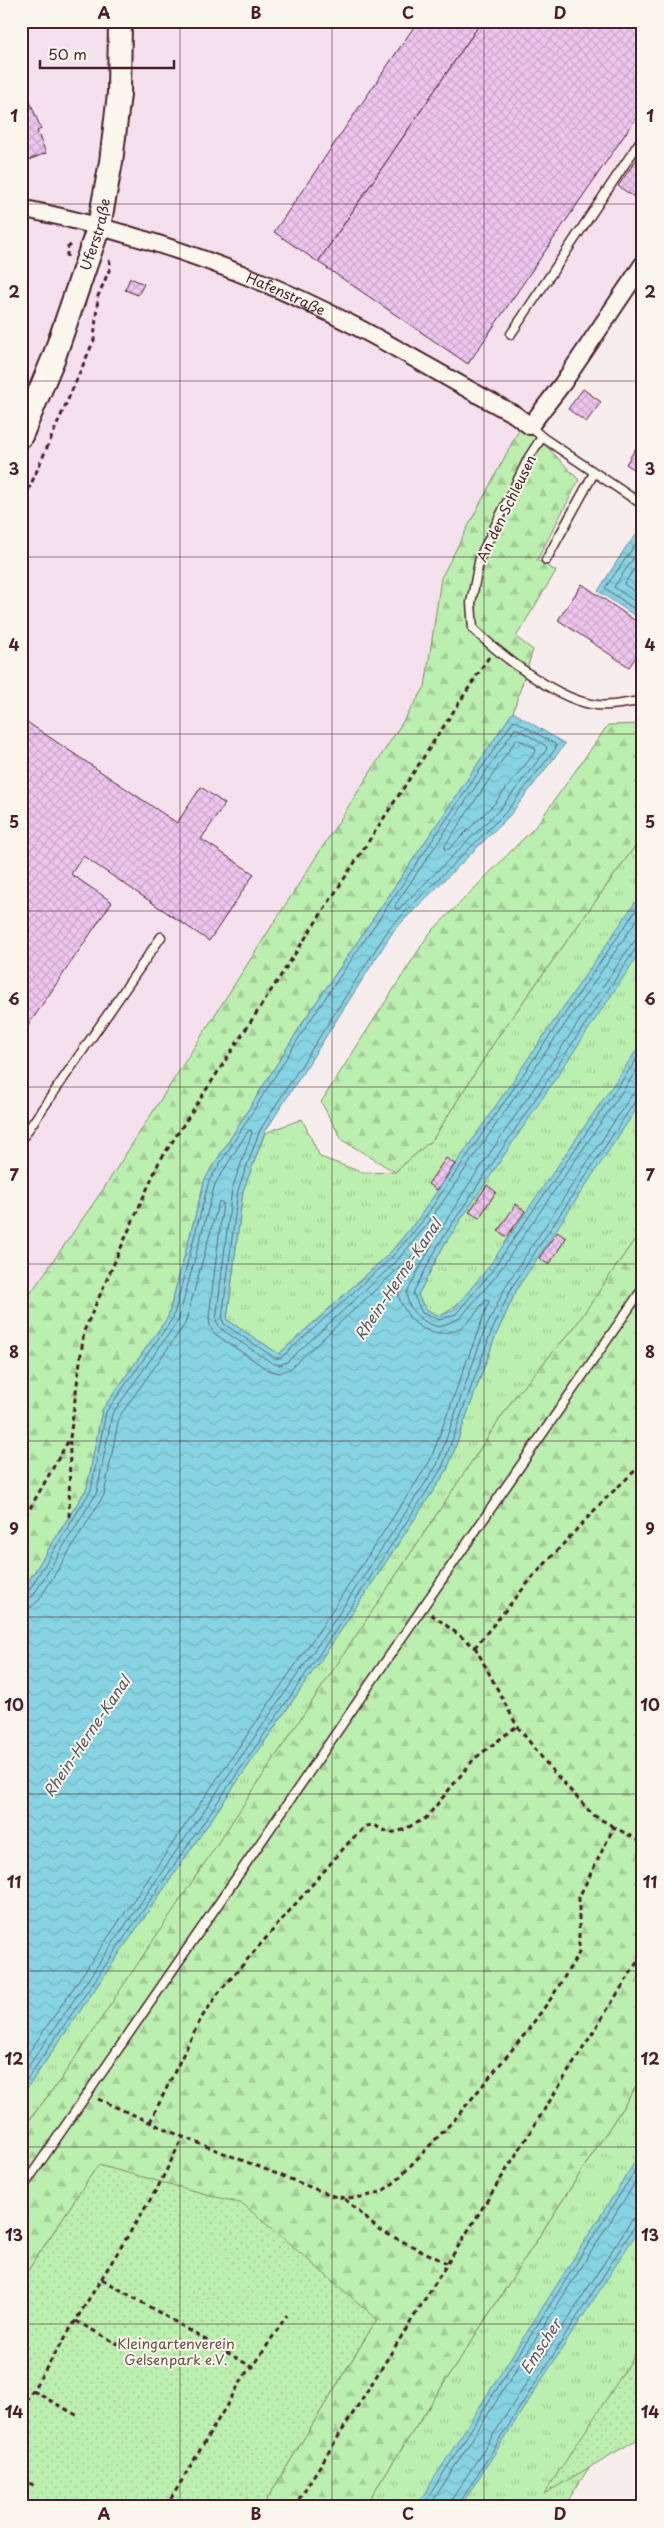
<svg xmlns="http://www.w3.org/2000/svg" width="664" height="2528" font-family="'Playpen Sans',sans-serif">
  <style>
    .built { fill: #f5e1ee }
    .grass { fill: url(#grass-tufts); stroke: #82876d }
    .forest { fill: url(#forest-firs); stroke: #82876d }
    .park { fill: url(#park-dots); stroke: #82876d }
    .water { fill: url(#water-waves); stroke: #6e8c99 }
    .lines { fill: none; stroke-linecap: round; stroke-linejoin: round }
    .shore { stroke: #626775; stroke-width: 1 }
    .building { fill: url(#building-cross-hatch); stroke: #4a1f2b }
    .service-casing { stroke: #4a1f2b; stroke-width: 11 }
    .minor-casing { stroke: #4a1f2b; stroke-width: 20 }
    .secondary-casing { stroke: #4a1f2b; stroke-width: 26 }
    .path { stroke: #4a1f2b; stroke-width: 3; stroke-dasharray: 5 4; stroke-linecap: butt }
    .service { stroke: #fbf7ec; stroke-width: 8 }
    .minor { stroke: #fbf7ec; stroke-width: 16 }
    .secondary { stroke: #fbf7ec; stroke-width: 22 }
    .grid { fill: none; stroke: #4a1f2b; stroke-width: 1; stroke-opacity: 0.55 }
    .labels { text-anchor: middle; dominant-baseline: central; stroke-width: 4; stroke-linejoin: round; paint-order: stroke }
    .street-label { font-size: 14px; fill: #4a1f2b; stroke: #fbf7ec }
    .park-label { font-size: 14px; fill: #66534c; stroke: #fbf7ec }
    .water-label { font-size: 15px; font-style: italic; fill: #5c5562; stroke: #fbf7ec }
    .neatline { fill: none; stroke: #4a1f2b; stroke-width: 2 }
    .grid-label { font-size: 16px; text-anchor: middle; font-weight: bold; fill: #4a1f2b }
  </style>
  <defs>
    <pattern id="grass-tufts" width="24" height="20" patternUnits="userSpaceOnUse" patternTransform="scale(1.25)"><rect width="24" height="20" fill="#bbefaf"/><path d="M3 7l-1-3M5 7V3M7 7l1-3M15 17l-1-3M17 17v-4M19 17l1-3" fill="none" stroke="#a2cc97"/></pattern>
    <pattern id="forest-firs" width="22" height="20" patternUnits="userSpaceOnUse" patternTransform="scale(1.25)"><rect width="22" height="20" fill="#bbefaf"/><path d="M5 1l3.5 6h-7zM16 11l3.5 6h-7z" fill="#a2cc97"/></pattern>
    <pattern id="park-dots" width="8" height="8" patternUnits="userSpaceOnUse" patternTransform="scale(1.25)"><rect width="8" height="8" fill="#bbefaf"/><path d="M2 2h.1M6 6h.1" fill="none" stroke="#a2cc97" stroke-width="1.8" stroke-linecap="round"/></pattern>
    <pattern id="water-waves" width="16" height="10" patternUnits="userSpaceOnUse" patternTransform="scale(1.25)"><rect width="16" height="10" fill="#86d4e3"/><path d="M0 5q4-4 8 0t8 0" fill="none" stroke="#75b6c3"/></pattern>
    <pattern id="building-cross-hatch" width="8" height="8" patternUnits="userSpaceOnUse" patternTransform="scale(1.25)"><rect width="8" height="8" fill="#edc5ef"/><path d="M0 0l8 8M0 8l8-8" fill="none" stroke="#cda9cd"/></pattern>
  </defs>
  <rect width="100%" height="100%" fill="#f8eded"/>
  <filter id="ink" filterUnits="userSpaceOnUse"><feTurbulence type="fractalNoise" baseFrequency=".02" numOctaves="2"/><feDisplacementMap in="SourceGraphic" scale="10" xChannelSelector="R" yChannelSelector="G"/><feConvolveMatrix kernelMatrix="1 2 1 2 8 2 1 2 1" color-interpolation-filters="sRGB"/></filter>
  <g filter="url(#ink)">
    <path class="built" d="M21,21H643V262L562,382L523,422L441,578L425,687L104,1188L21,1307Z"/>
    <g class="grass">
      <path d="M643,835V1227L574,1328L516,1395L63,2077L21,2130V2097L333,1642L447,1470L495,1337L517,1289L518,1226C499,1253 469,1302 440,1316L425,1309L418,1295L444,1245L474,1197L418,1219L389,1254L279,1354L227,1320L243,1191L265,1133L302,1119L320,1157L364,1173L395,1172L433,1139L497,1038Z"/>
      <path d="M643,2076V2382L564,2507H364Z"/>
    </g>
    <g class="forest">
      <path d="M523,422L579,480L537,560L556,571L516,637L533,650L513,712L305,1019L205,1179L168,1317L102,1410L87,1488L21,1593V1307L104,1188L425,687L441,578Z"/>
      <path d="M643,724V835L497,1038L433,1139L395,1172L342,1140L321,1102L429,934L536,826L608,725Z"/>
      <path d="M643,1227V2076L364,2507H262L377,2319L98,2165L21,2281V2131L61,2079L516,1395L574,1328Z"/>
    </g>
    <g class="park">
      <path d="M98,2165L243,2204L377,2319L262,2507H21V2281Z"/>
      <path d="M643,2343V2436L544,2494Z"/>
    </g>
    <g class="water">
      <path d="M643,527V621L598,591L626,547Z"/>
      <path d="M513,712L565,744L510,815L394,930L265,1132L243,1191L227,1320L279,1354L389,1254L418,1219L643,891V948L444,1245L418,1295L425,1309L440,1316L453,1310L487,1269L643,1041V1099L517,1289L495,1337L447,1470L333,1642L21,2097V1593L87,1488L102,1410L168,1317L205,1179L305,1019Z"/>
      <path d="M643,2149V2223L460,2507H416Z"/>
    </g>
    <g class="lines">
      <g class="shore">
        <path d="M643,534L605,588L643,615"/>
        <path d="M643,544L614,587L643,607"/>
        <path d="M643,556L624,584L643,598"/>
        <path d="M515,729H518L546,746L547,749L501,808L399,909H396L395,906Z"/>
        <path d="M517,739L535,748L536,751L495,803L449,849L445,850V846Z"/>
        <path d="M643,939L636,940L631,945L465,1190L435,1239L407,1292C406,1311 423,1323 439,1327L460,1318L496,1276L643,1061"/>
        <path d="M643,946L636,948L440,1242L413,1293L422,1313L440,1320L456,1314L491,1272L643,1050"/>
        <path d="M21,1595L28,1592L91,1490L106,1412L173,1318L209,1181L309,1022L514,720L555,744L556,748L506,812L390,927L260,1130L238,1190L222,1319L224,1324L275,1358H281L392,1257L421,1223L643,900"/>
        <path d="M21,1601L33,1596L97,1492L112,1414L178,1321L215,1184L248,1131L251,1130L252,1133L232,1189L216,1321L221,1329L272,1363L280,1365L287,1362L396,1262L426,1226L643,911"/>
        <path d="M21,1609L31,1607L39,1600L104,1495L119,1417L185,1324L219,1201L223,1203L209,1317L210,1326L215,1334L268,1370L279,1373L291,1368L413,1255L416,1258C411,1268 401,1281 399,1292C398,1299 402,1305 405,1310C417,1332 441,1340 463,1326C472,1320 479,1308 486,1300L489,1301L430,1461L318,1632L21,2064"/>
        <path d="M21,2077L324,1636L437,1465L484,1332L507,1284L631,1096L636,1092L643,1091"/>
        <path d="M21,2088L329,1640L442,1468L490,1335L512,1287L636,1100L643,1097"/>
        <path d="M422,2507L643,2158"/>
        <path d="M429,2507L643,2170"/>
        <path d="M450,2507L452,2499L631,2221L636,2216L643,2215"/>
        <path d="M457,2507L636,2224L643,2221"/>
      </g>
    </g>
    <g class="building">
      <path d="M418,21H482L318,262L274,232Z"/>
      <path d="M482,21H643V108L468,364L318,262Z"/>
      <path d="M21,79L41,129L37,131L46,153L21,163Z"/>
      <path d="M643,150V203L618,186Z"/>
      <path d="M130,278L144,284L138,295L125,290Z"/>
      <path d="M583,389L601,402L586,422L568,409Z"/>
      <path d="M639,443L643,446V475L626,464Z"/>
      <path d="M582,584L643,626V647L629,667L558,620Z"/>
      <path d="M21,718L177,823L201,787L225,804L201,839L254,874L209,941L83,856L71,874L112,902L21,1036V819L23,816L21,815Z"/>
      <path d="M446,1158L455,1164L437,1190L428,1184Z"/>
      <path d="M487,1185L496,1192L479,1218L469,1212Z"/>
      <path d="M516,1204L525,1211L507,1237L498,1231Z"/>
      <path d="M557,1232L566,1238L549,1265L539,1258Z"/>
    </g>
    <g class="lines">
      <g class="service-casing">
        <g id="service">
          <path d="M511,334L643,137"/>
          <path d="M530,426L542,437L643,505"/>
          <path d="M542,437L529,457L480,557L471,603L473,629C502,656 558,701 597,705C611,707 628,702 643,701"/>
          <path d="M546,560L594,473"/>
          <path d="M21,1140L161,937"/>
          <path d="M21,2190L643,1288"/>
        </g>
      </g>
      <g class="minor-casing">
        <g id="minor">
          <path id="s1" d="M21,208C137,232 250,271 355,326C409,354 460,386 514,414L530,426L563,383L643,264"/>
        </g>
      </g>
      <g class="secondary-casing">
        <g id="secondary">
          <path id="s2" d="M21,436L54,357L99,226L111,162L119,94L120,21"/>
        </g>
      </g>
      <g class="path">
        <path d="M67,257V248L71,245"/>
        <path d="M21,507L94,340L98,296L111,266L109,260"/>
        <path d="M69,1517L70,1441"/>
        <path d="M21,1524L70,1438L84,1331L159,1162L489,657"/>
        <path d="M431,1614L475,1647L532,1578L602,1502L643,1463"/>
        <path d="M475,1647L517,1726L551,1769L593,1815L614,1827"/>
        <path d="M98,2099L183,2137L333,2196L345,2198L363,2197L381,2192L395,2182L455,2119L525,2034L552,1997L579,1953V1897L614,1827L643,1843"/>
        <path d="M150,2122L200,2020L220,1991L350,1841L366,1826L373,1825L390,1833L403,1830L426,1818L474,1759L517,1726"/>
        <path d="M345,2199L379,2230L447,2263"/>
        <path d="M102,2279L252,2367"/>
        <path d="M76,2321L125,2348"/>
        <path d="M33,2391L80,2417"/>
        <path d="M21,2409L158,2187L183,2137"/>
        <path d="M21,2479L35,2486"/>
        <path d="M166,2507L246,2373L253,2367L287,2315"/>
        <path d="M294,2507L643,1953"/>
      </g>
      <use href="#service" class="service"/>
      <use href="#minor" class="minor"/>
      <use href="#secondary" class="secondary"/>
    </g>
  </g>
  <path class="grid" d="M180,21V2507M332,21V2507M484,21V2507M21,204H643M21,381H643M21,557H643M21,734H643M21,911H643M21,1087H643M21,1264H643M21,1441H643M21,1617H643M21,1794H643M21,1971H643M21,2147H643M21,2324H643"/>
  <g class="labels">
    <g class="street-label">
      <text stroke="none"><textPath href="#s2" startOffset="215">Uferstraße</textPath></text>
      <text stroke="none"><textPath href="#s1" startOffset="279">Hafenstraße</textPath></text>
      <text transform="translate(506 508) rotate(-64)">An den Schleusen</text>
    </g>
    <g class="park-label">
      <text x="176" y="2343">Kleingartenverein<tspan x="176" dy="16">Gelsenpark e.V.</tspan></text>
    </g>
    <g class="water-label">
      <text transform="translate(397 1279) rotate(-56)">Rhein-Herne-Kanal</text>
      <text transform="translate(86 1736) rotate(-56)">Rhein-Herne-Kanal</text>
      <text transform="translate(540 2346) rotate(-57)">Emscher</text>
    </g>
  </g>
  <rect width="664" height="2528" fill="none" stroke="#fbf7ec" stroke-width="55"/>
  <path d="M40 60v8h134v-8" fill="none" stroke="#4a1f2b" stroke-width="2.5"/>
  <text x="48" y="60" font-size="15" fill="#4a1f2b" stroke="#fbf7ec" stroke-width="4" paint-order="stroke">50 m</text>
  <rect x="28" y="28" width="608" height="2472" class="neatline"/>
  <g class="grid-label">
    <text x="104" y="19">A</text>
    <text x="256" y="19">B</text>
    <text x="408" y="19">C</text>
    <text x="560" y="19">D</text>
    <text x="14" y="122">1</text>
    <text x="650" y="122">1</text>
    <text x="14" y="298">2</text>
    <text x="650" y="298">2</text>
    <text x="14" y="475">3</text>
    <text x="650" y="475">3</text>
    <text x="14" y="651">4</text>
    <text x="650" y="651">4</text>
    <text x="14" y="828">5</text>
    <text x="650" y="828">5</text>
    <text x="14" y="1005">6</text>
    <text x="650" y="1005">6</text>
    <text x="14" y="1181">7</text>
    <text x="650" y="1181">7</text>
    <text x="14" y="1358">8</text>
    <text x="650" y="1358">8</text>
    <text x="14" y="1535">9</text>
    <text x="650" y="1535">9</text>
    <text x="14" y="1711">10</text>
    <text x="650" y="1711">10</text>
    <text x="14" y="1888">11</text>
    <text x="650" y="1888">11</text>
    <text x="14" y="2065">12</text>
    <text x="650" y="2065">12</text>
    <text x="14" y="2241">13</text>
    <text x="650" y="2241">13</text>
    <text x="14" y="2418">14</text>
    <text x="650" y="2418">14</text>
    <text x="104" y="2520">A</text>
    <text x="256" y="2520">B</text>
    <text x="408" y="2520">C</text>
    <text x="560" y="2520">D</text>
  </g>
</svg>
